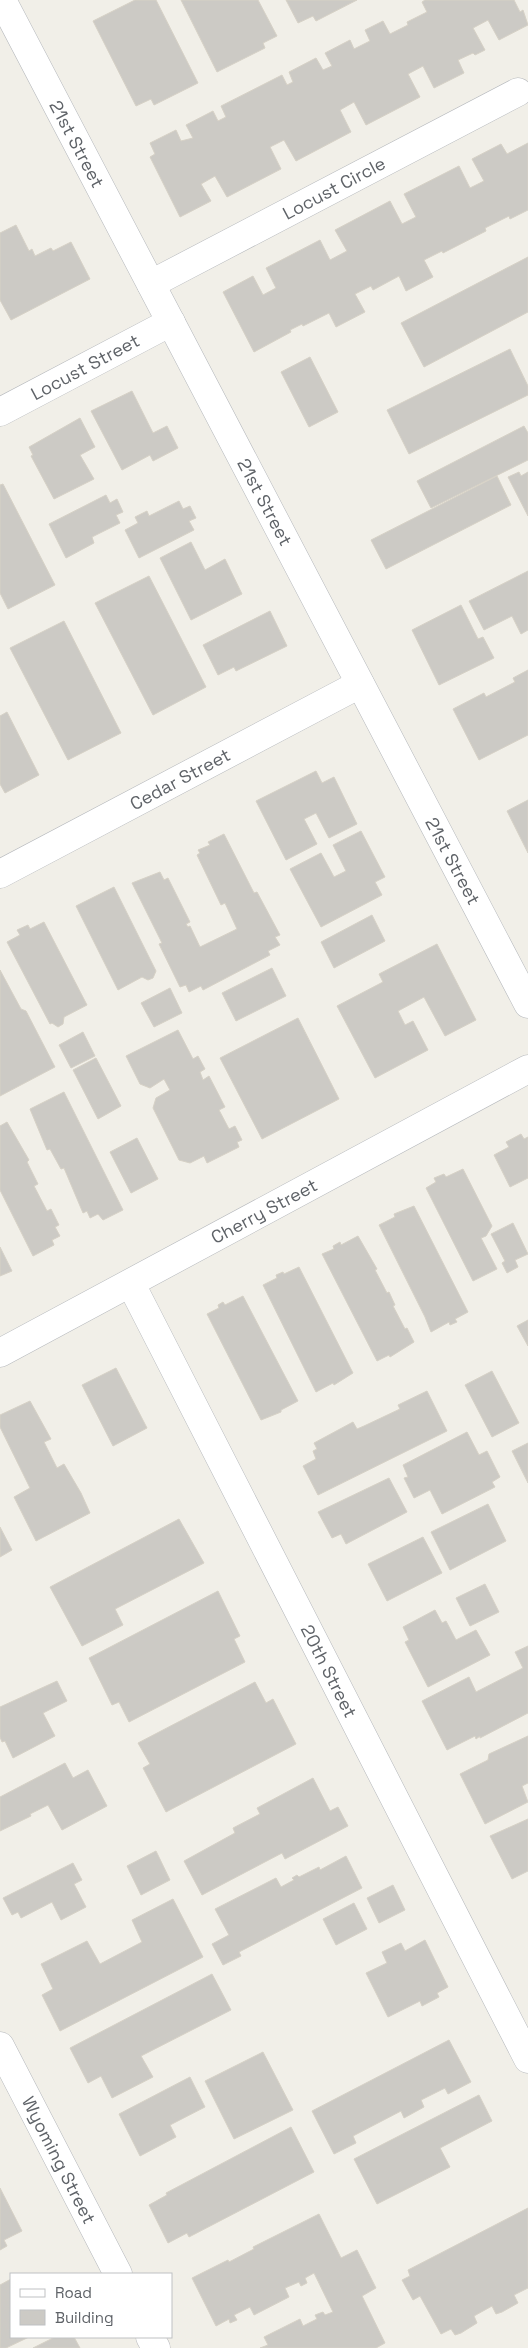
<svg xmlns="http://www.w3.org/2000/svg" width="528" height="2348" font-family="'Space Grotesk',sans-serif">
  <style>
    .building { fill: #cccac5; stroke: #d6d1c6 }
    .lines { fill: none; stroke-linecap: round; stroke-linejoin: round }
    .minor-casing { stroke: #b5b8bc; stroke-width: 29 }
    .tertiary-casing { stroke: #b5b8bc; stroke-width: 29 }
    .minor { stroke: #fff; stroke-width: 28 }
    .tertiary { stroke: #fff; stroke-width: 28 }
    .labels { text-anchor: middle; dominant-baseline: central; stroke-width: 4; stroke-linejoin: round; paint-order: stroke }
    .street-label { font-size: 18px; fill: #5f6368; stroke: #fff }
  </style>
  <rect width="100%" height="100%" fill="#f1efe8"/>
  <g class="building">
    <path d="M135,0H156L198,83L154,105L151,99L136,106L93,21Z"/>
    <path d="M181,0H258L277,36L263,43L265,48L217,72Z"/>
    <path d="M286,0H357L316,21L313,16L298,23Z"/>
    <path d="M425,0H514L520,12L523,10L528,25L499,40L488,20L473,28L485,50L475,55L473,53L458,60L464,73L434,88L423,66L408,74L420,97L366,125L354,102L340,110L351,132L296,161L284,140L270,147L281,169L227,197L215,176L201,184L211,201L180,217L150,157L155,154L150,143L176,130L181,141L193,138L186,125L213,111L218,121L226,117L221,106L282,75L287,85L293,82L289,72L316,58L323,70L332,66L325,53L350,40L354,49L370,41L365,30L383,21L390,34L408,25L407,22L427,12L422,2Z"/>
    <path d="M528,143V210L510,219L509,216L485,228L486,231L443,253L442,251L424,260L433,277L406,291L399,276L373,290L371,286L355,294L365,312L336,327L329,313L303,326L302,324L290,330L291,332L254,352L223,292L253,276L263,295L276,288L266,268L320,240L330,260L347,251L335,230L390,201L402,224L416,217L404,194L459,166L470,188L484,181L472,159L501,144L507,154Z"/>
    <path d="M16,225L29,251L32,249L35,256L51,248L53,251L71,242L90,279L11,320L0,300V233Z"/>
    <path d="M528,257V312L424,367L401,323Z"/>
    <path d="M510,349L528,386V395L409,454L387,410Z"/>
    <path d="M310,357L338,412L309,427L281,372Z"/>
    <path d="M132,391L153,433L167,426L178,448L153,461L150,455L122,470L91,411Z"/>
    <path d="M80,418L95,447L80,455L94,479L54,499L31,456L33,455L29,447Z"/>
    <path d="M524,426L528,433V460L431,508L417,481Z"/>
    <path d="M519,472L521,476L528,472V516L508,477Z"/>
    <path d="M497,476L511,505L386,569L371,540Z"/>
    <path d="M3,484L55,585L8,609L0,593V485Z"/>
    <path d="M106,495L110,503L117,499L123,512L116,515L120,523L92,537L94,543L66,558L49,524Z"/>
    <path d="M179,501L183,509L190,506L196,518L189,521L194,530L139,558L125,530L138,523L135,517L147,511L149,516Z"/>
    <path d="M191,542L205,570L225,559L242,594L191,620L160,558Z"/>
    <path d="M528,571V630L521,634L512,616L484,630L469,601Z"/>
    <path d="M149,576L206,687L153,715L95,603Z"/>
    <path d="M461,605L478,639L483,637L494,658L439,685L412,630Z"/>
    <path d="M270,611L287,646L236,671L234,667L218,675L203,645Z"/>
    <path d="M64,621L121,733L68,760L10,648Z"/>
    <path d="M528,670V735L479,760L453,709L484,693L486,697L515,682L513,678Z"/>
    <path d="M7,712L39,775L5,793L0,784V716Z"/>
    <path d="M316,771L322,783L334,777L357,824L329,838L316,813L304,819L317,844L286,860L256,801Z"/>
    <path d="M528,800V853L507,811Z"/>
    <path d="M361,831L385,877L375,882L382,895L321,927L290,869L321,853L334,877L346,871L333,845Z"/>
    <path d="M224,834L254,893L257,892L280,935L275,937L280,945L268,951L270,955L203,990L201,986L189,992L186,985L180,987L159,944L162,943L132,883L160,872L164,880L168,878L190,922L186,924L188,927L190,926L200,947L237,929L225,903L221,905L197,855L200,853L198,850L210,845L208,842Z"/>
    <path d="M114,887L156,971L153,978L148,980L142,977L118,990L76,906Z"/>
    <path d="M372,915L385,941L334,968L321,942Z"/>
    <path d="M44,922L87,1005L64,1017L63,1024L58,1027L52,1023L50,1024L7,942L20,935L17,930L28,925L30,929Z"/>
    <path d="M437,944L476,1020L445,1036L424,997L398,1011L405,1025L413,1021L428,1050L375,1078L337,1006L383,982L379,974Z"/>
    <path d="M272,968L286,996L236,1021L222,993Z"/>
    <path d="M0,970L21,1009L26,1011L55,1067L0,1096Z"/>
    <path d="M170,988L182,1013L154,1027L141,1003Z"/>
    <path d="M298,1018L339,1099L262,1139L220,1058Z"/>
    <path d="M178,1030L193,1059L198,1056L205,1069L200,1072L203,1080L209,1076L225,1107L219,1110L229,1129L235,1126L242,1140L237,1142L239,1147L207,1163L204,1156L190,1163L179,1160L153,1108L156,1098L170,1090L164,1079L150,1088L140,1084L126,1056Z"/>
    <path d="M83,1032L95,1056L71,1068L59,1045Z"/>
    <path d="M96,1058L121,1106L98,1119L73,1070Z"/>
    <path d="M64,1092L123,1210L103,1220L98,1214L90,1218L87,1211L83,1213L64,1168L61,1169L50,1149L47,1150L30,1109Z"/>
    <path d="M7,1122L29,1160L27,1162L38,1184L34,1186L47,1211L51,1209L59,1225L55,1227L60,1236L52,1240L54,1245L33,1256L0,1190V1126Z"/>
    <path d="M521,1134L524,1139L528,1137V1178L510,1187L494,1155L509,1147L506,1142Z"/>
    <path d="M137,1138L158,1179L131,1193L110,1152Z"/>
    <path d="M463,1169L492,1226L486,1236L481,1238L497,1269L473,1281L426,1188L436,1182L434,1178L444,1174L446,1177Z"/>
    <path d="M414,1206L468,1312L455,1319L457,1322L450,1325L449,1322L431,1332L425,1317L379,1225L395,1217L394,1214Z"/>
    <path d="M513,1223L528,1254L515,1260L518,1267L507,1273L502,1263L505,1261L491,1234Z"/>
    <path d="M358,1236L377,1269L375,1270L387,1293L389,1292L395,1305L393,1306L405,1329L407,1328L414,1342L390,1357L389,1355L377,1361L322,1254L334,1249L333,1246L340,1242L341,1245Z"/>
    <path d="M0,1247L12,1271L0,1276Z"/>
    <path d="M299,1267L353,1373L334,1385L333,1383L316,1392L263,1285L277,1278L276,1275L283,1272L284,1274Z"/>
    <path d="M243,1296L298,1401L281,1410V1412L261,1420L207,1314L219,1308L218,1305L223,1302L225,1305Z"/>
    <path d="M528,1320V1346L517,1326Z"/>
    <path d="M116,1368L147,1428L113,1446L82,1385Z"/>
    <path d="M492,1371L519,1423L492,1437L465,1385Z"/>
    <path d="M427,1391L447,1431L318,1495L303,1466L316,1459L313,1451L317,1449L314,1443L353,1422L357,1429L364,1426L400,1409L398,1405Z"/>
    <path d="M30,1401L51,1439L44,1442L57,1468L64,1464L81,1493L90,1513L36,1541L14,1497L30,1488L0,1427V1415Z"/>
    <path d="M467,1432L479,1455L487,1451L500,1477L492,1482L495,1487L442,1514L430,1490L414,1498L404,1478L408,1477L403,1465Z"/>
    <path d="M528,1443V1483L512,1451Z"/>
    <path d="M389,1478L407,1512L346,1544L341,1534L332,1538L318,1512Z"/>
    <path d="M488,1504L506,1541L450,1570L431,1532Z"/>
    <path d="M179,1519L204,1563L115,1609L123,1625L82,1646L50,1587Z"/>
    <path d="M0,1527L12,1550L0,1557Z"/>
    <path d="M423,1537L442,1573L387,1601L368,1564Z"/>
    <path d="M485,1584L499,1612L470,1626L456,1598Z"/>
    <path d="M218,1591L240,1636L234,1639L245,1662L129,1722L119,1702L112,1705L89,1658Z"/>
    <path d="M435,1610L442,1623L446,1621L456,1640L476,1630L490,1655L428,1687L405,1642L409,1640L403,1627Z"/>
    <path d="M528,1646V1713L480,1738V1736L476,1739L475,1736L447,1750L422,1701L469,1677L476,1692L523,1668L515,1652Z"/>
    <path d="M57,1681L67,1701L43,1713L55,1736L13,1758L5,1741L2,1742L0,1737V1707Z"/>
    <path d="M255,1682L266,1703L273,1699L296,1744L166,1812L143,1768L150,1764L138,1743Z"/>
    <path d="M528,1736V1783L522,1786L528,1802L485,1824L460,1774L488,1760L489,1754Z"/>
    <path d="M65,1763L73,1778L88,1770L107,1806L62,1830L48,1805L30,1814L31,1816L0,1831V1797Z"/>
    <path d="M313,1778L330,1811L338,1807L348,1826L285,1859L282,1853L202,1895L184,1861L235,1833L233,1828L260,1814L257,1808Z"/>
    <path d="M528,1819V1871L512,1879L490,1836Z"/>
    <path d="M156,1851L170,1880L141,1895L127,1866Z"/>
    <path d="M346,1856L362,1888L239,1952L241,1956L223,1965L212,1944L229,1935L215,1909L276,1878L281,1887L294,1880L292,1878L297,1875L299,1877L319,1867L320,1870Z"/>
    <path d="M73,1863L82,1880L74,1884L86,1907L61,1920L52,1902L21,1918L18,1912L12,1915L3,1898Z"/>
    <path d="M393,1885L405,1910L379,1923L367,1898Z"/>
    <path d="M173,1899L203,1957L60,2031L42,1995L53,1989L41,1964L87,1941L100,1964L142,1942L132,1920Z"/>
    <path d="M354,1903L367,1929L336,1945L323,1919Z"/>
    <path d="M425,1940L448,1987L437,1993L439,1997L422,2006L420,2001L388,2017L366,1973L387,1963L382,1952L401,1943L405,1951Z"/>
    <path d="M212,1974L231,2010L141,2056L153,2077L112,2098L101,2076L88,2083L70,2048Z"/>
    <path d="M449,2040L471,2082L448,2094L445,2088L421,2100L424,2107L404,2118L401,2111L353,2136L356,2143L334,2154L312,2111Z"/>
    <path d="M263,2052L293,2110L234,2139L205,2081Z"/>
    <path d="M190,2077L205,2107L170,2125L176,2137L140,2156L119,2114Z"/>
    <path d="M479,2095L492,2121L440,2148L450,2167L377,2204L354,2159Z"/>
    <path d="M291,2127L314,2172L189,2237L187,2233L168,2243L149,2205L167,2195L166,2193Z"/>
    <path d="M0,2188L22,2231L4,2240L7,2246L0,2250Z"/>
    <path d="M528,2208V2288L514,2295L518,2303L502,2312L496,2314L492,2306L474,2316L477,2323L461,2333L455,2335L451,2329L441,2334L420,2296L413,2300L402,2280L410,2276L408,2270Z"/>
    <path d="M319,2214L341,2258L357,2250L376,2288L362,2296L385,2343L376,2348H260L268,2345L264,2337L300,2319L303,2326L317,2319L315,2315L323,2312L325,2315L333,2312L314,2273L305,2278L307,2283L301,2286L299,2282L285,2288L289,2297L254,2315L250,2307L234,2315L237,2320L230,2323L229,2319L216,2326L192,2278L228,2260L229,2262L254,2249L253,2247Z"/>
    <path d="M11,2279V2337H29L6,2348H0V2285Z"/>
    <path d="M55,2337H74L80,2348H33Z"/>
  </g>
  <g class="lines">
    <g class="minor-casing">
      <g id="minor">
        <path d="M151,284L518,92"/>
        <path d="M0,412L171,322"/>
        <path d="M0,874L360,684"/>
        <path d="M131,1284L528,2059"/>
        <path d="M0,1353L528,1069"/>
        <path d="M0,2046L118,2274"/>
        <path d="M150,2337L156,2348"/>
      </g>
    </g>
    <g class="tertiary-casing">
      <path id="tertiary" d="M2,0L528,1004"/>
    </g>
    <use href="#minor" class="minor"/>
    <use href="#tertiary" class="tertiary"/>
  </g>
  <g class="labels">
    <g class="street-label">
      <text transform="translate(77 144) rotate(62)">21st Street</text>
      <text transform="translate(334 188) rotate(-28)">Locust Circle</text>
      <text transform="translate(85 367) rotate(-28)">Locust Street</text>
      <text transform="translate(265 502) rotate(62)">21st Street</text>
      <text transform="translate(180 779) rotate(-28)">Cedar Street</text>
      <text transform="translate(453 861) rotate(62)">21st Street</text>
      <text transform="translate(264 1211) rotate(-28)">Cherry Street</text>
      <text transform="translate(329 1671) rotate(63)">20th Street</text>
      <text transform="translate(59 2160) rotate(63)">Wyoming Street</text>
    </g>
  </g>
  <rect x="10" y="2273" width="162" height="65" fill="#ffffff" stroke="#bfc1c3"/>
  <rect x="20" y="2289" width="25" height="8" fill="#ffffff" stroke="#bfc1c3"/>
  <text x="55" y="2298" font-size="15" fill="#5f6368">Road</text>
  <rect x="20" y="2310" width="25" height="15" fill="#cccac5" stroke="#bfc1c3"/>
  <text x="55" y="2323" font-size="15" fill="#5f6368">Building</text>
</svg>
